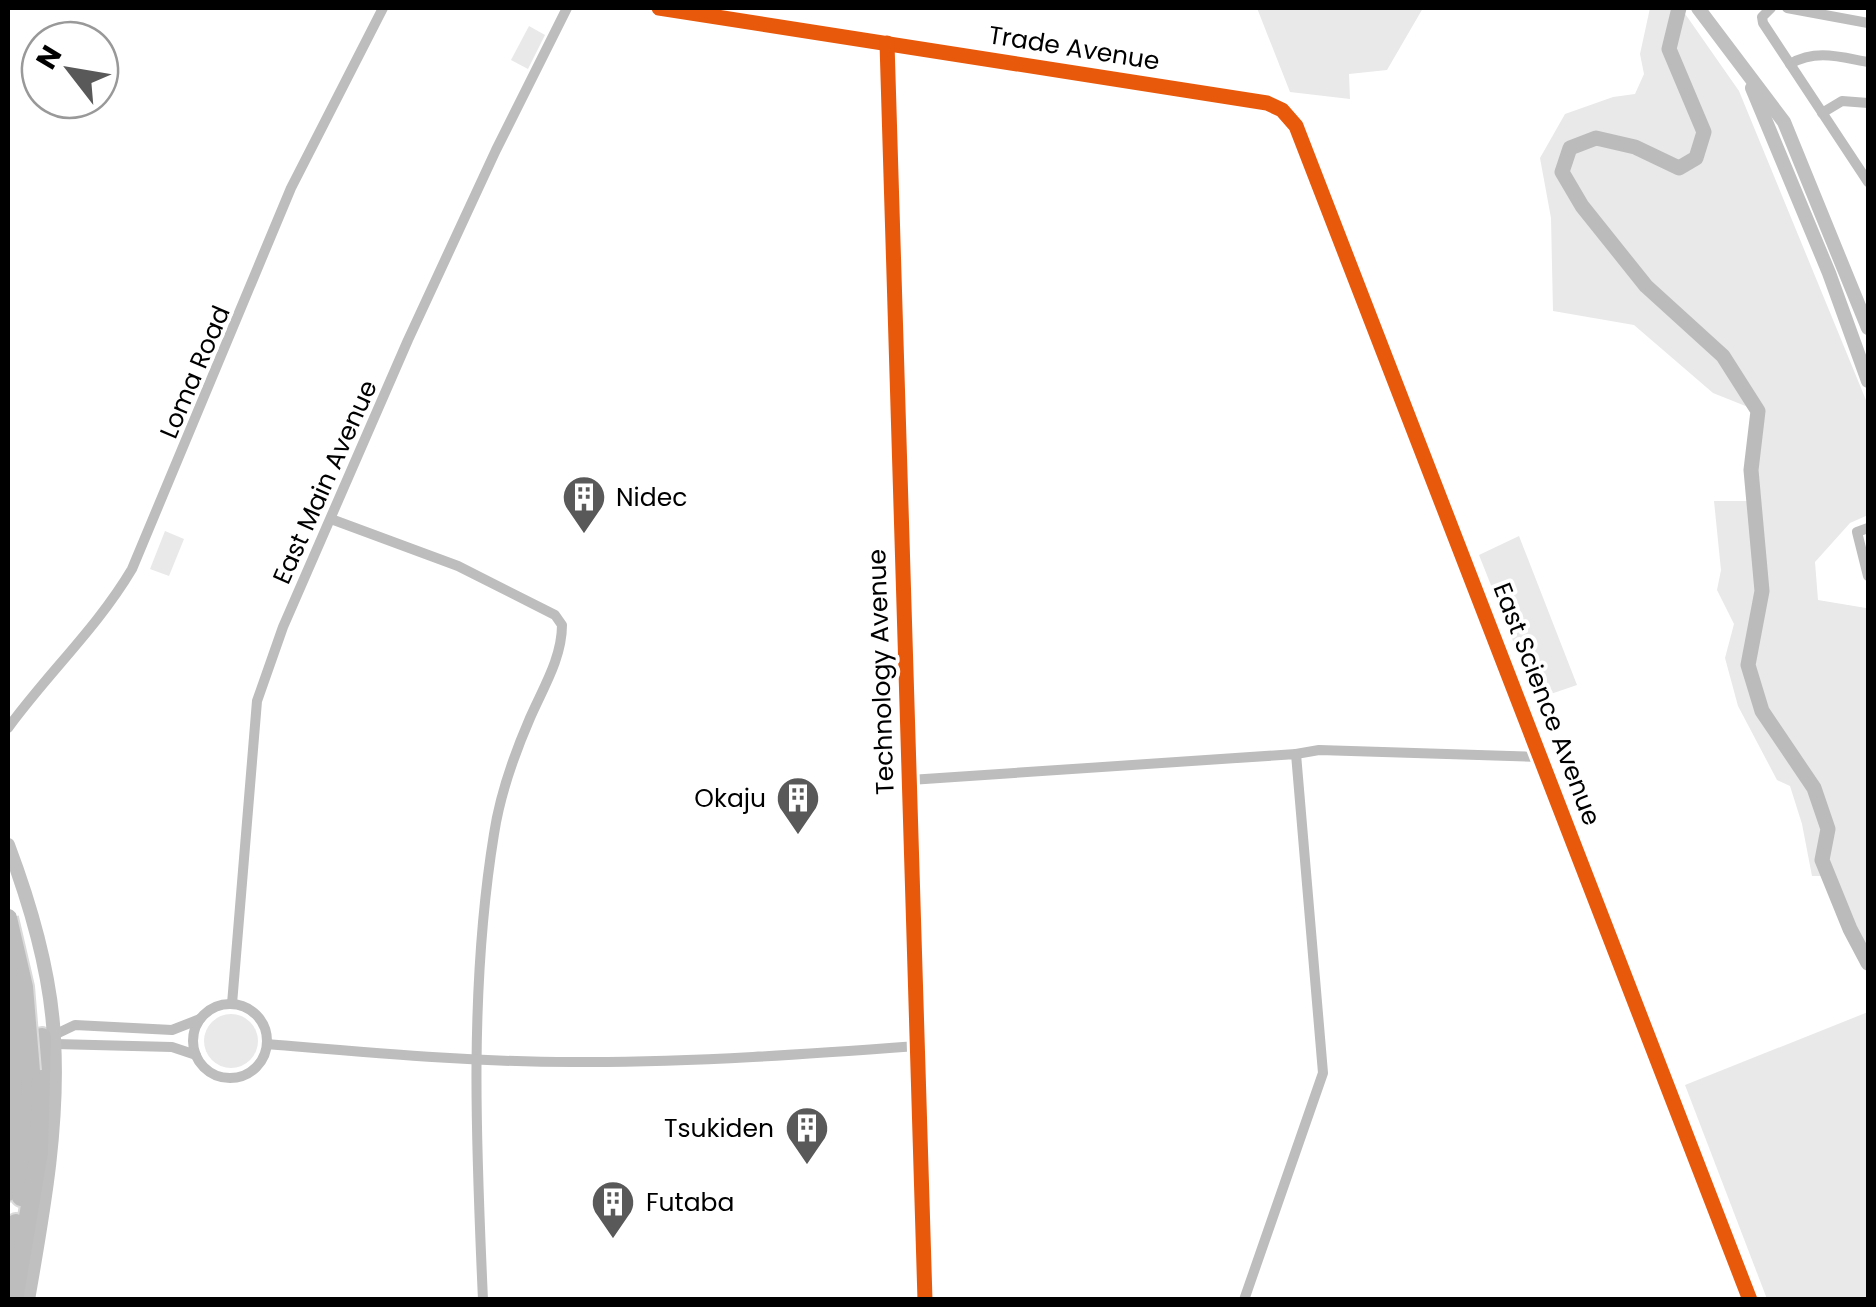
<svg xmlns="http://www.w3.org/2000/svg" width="1876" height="1307" font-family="Poppins,sans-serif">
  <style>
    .green { fill: #e9e9e9 }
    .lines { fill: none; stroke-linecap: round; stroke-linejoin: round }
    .river { stroke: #bbb; stroke-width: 15 }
    .highway-casing { stroke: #dbdbdb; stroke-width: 22 }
    .street { stroke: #bdbdbd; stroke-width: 10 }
    .secondary { stroke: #c0c0c0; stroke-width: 14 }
    .highway { stroke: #bdbdbd; stroke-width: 18 }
    .highway-bridge-casing { stroke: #dbdbdb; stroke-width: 22; stroke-linecap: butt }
    .highway-bridge { stroke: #bdbdbd; stroke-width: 18 }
    .cycleway-casing { stroke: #fff; stroke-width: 21 }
    .cycleway { stroke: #e8590c; stroke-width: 15 }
    .labels { text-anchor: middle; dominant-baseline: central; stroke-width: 8; stroke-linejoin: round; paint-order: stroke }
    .street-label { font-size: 25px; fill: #000; stroke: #fff }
    .poi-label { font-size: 25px; fill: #000; stroke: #fff; text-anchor: start }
  </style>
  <rect width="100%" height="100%" fill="#fff"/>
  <g class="green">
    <path d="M1257,8H1423L1387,70L1349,74L1350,99L1290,92Z"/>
    <path d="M1650,8H1681L1739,91L1868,405V515L1850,523L1815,562L1818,600L1866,608L1868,617V963L1828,876H1812L1802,824L1790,786L1777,780L1738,706L1725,658L1734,624L1717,590L1721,570L1714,501H1754L1751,470L1758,411L1713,393L1634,325L1553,311L1551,218L1540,158L1565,114L1613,97L1635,94L1644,74L1640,54Z"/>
    <path d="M529,26L545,35L528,69L511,60Z"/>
    <path d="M165,531L184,539L169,576L150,569Z"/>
    <path d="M1519,536L1577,685L1536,699L1479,555Z"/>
    <path d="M1868,1012V1299H1767L1685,1085Z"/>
    <circle cx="231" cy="1041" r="27"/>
  </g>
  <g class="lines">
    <path class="river" d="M1679,8L1669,49L1704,132L1696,158L1679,168L1635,147L1596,138L1570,148L1562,172L1582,206L1646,286L1723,356L1758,411L1751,470L1762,591L1748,665L1762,711L1814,788L1828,829L1822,860L1850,929L1868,963"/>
    <g class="highway-casing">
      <g id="highway">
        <path d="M8,1192L16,1119L17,1071"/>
        <path d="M21,1197L30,1119L31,1074"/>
        <path d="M8,1266L16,1223"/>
        <path d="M14,1300L39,1152L42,1037"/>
      </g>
    </g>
    <g class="street">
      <path d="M659,8L1267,103L1282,110L1296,126L1750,1300"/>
      <path d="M1771,8L1762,17L1763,23L1868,182"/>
      <path d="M1787,8L1868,23"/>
      <path d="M887,43L925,1300"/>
      <path d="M1790,64C1816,49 1840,57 1868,62"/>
      <path d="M1822,113L1842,101L1868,103"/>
      <path d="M331,519L458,566L555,615L562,625C562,658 543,688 530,718C514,755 500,794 494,834C469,987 476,1145 483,1300"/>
      <path d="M1868,528L1857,532L1868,576"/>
      <path d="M8,728C48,673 97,628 132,569L291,188L383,8"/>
      <path d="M1296,754L1319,750L1539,757"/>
      <path d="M910,780L1296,754L1323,1073L1244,1300"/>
      <circle cx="230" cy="1041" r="37"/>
      <path d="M232,1004L257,701L283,627L408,340L496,150L567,8"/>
      <path d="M54,1035L75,1025L172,1030L200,1019"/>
      <path d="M55,1044L172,1047L196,1055"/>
      <path d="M267,1044C374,1053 481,1063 588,1062C698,1062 808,1054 917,1046"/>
    </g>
    <g class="secondary">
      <path d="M1698,8L1784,122L1868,328"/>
      <path d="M1752,88L1829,273L1868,381"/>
      <path d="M8,845C31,906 51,973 54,1039C59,1127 43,1213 28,1300"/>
    </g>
    <use href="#highway" class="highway"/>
    <g class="highway-bridge-casing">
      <g id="highway-bridge">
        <path d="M8,918L24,987L31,1071"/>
        <path d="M8,972L17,1071"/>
      </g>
    </g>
    <use href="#highway-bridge" class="highway-bridge"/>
    <g class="cycleway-casing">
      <g id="cycleway">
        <path d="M659,8L1267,103L1282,110L1296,126L1750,1300"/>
        <path d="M887,43L925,1300"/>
      </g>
    </g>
    <use href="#cycleway" class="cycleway"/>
  </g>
  <defs>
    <g id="building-pin" transform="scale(2.25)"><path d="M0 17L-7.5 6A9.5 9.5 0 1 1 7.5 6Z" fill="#595959" stroke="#fff"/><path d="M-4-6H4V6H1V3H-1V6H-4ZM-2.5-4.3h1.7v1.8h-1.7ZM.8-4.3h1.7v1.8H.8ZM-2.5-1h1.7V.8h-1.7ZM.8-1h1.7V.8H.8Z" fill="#fff"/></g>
  </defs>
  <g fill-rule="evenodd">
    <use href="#building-pin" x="584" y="497"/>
    <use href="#building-pin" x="798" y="798"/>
    <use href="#building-pin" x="807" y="1128"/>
    <use href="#building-pin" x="613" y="1202"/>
  </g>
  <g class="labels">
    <g class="street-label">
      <text transform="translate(1074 48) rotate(9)">Trade Avenue</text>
      <text transform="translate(195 372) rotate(-67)">Loma Road</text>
      <text transform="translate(325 482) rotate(-66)">East Main Avenue</text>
      <text transform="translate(881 672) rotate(-92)">Technology Avenue</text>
      <text transform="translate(1547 704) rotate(69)">East Science Avenue</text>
    </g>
    <g class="poi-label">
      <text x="616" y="497">Nidec</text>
      <text x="766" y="798" text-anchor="end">Okaju</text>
      <text x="774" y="1128" text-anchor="end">Tsukiden</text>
      <text x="646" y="1202">Futaba</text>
    </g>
  </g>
  <rect width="1876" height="1307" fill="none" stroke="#000000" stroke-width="20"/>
  <g transform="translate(70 70) rotate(301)"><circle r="48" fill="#ffffff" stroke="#999999" stroke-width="2.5"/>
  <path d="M0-8L18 38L0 25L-18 38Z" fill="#595959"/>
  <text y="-15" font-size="28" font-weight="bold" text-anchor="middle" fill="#000000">N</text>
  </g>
</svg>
